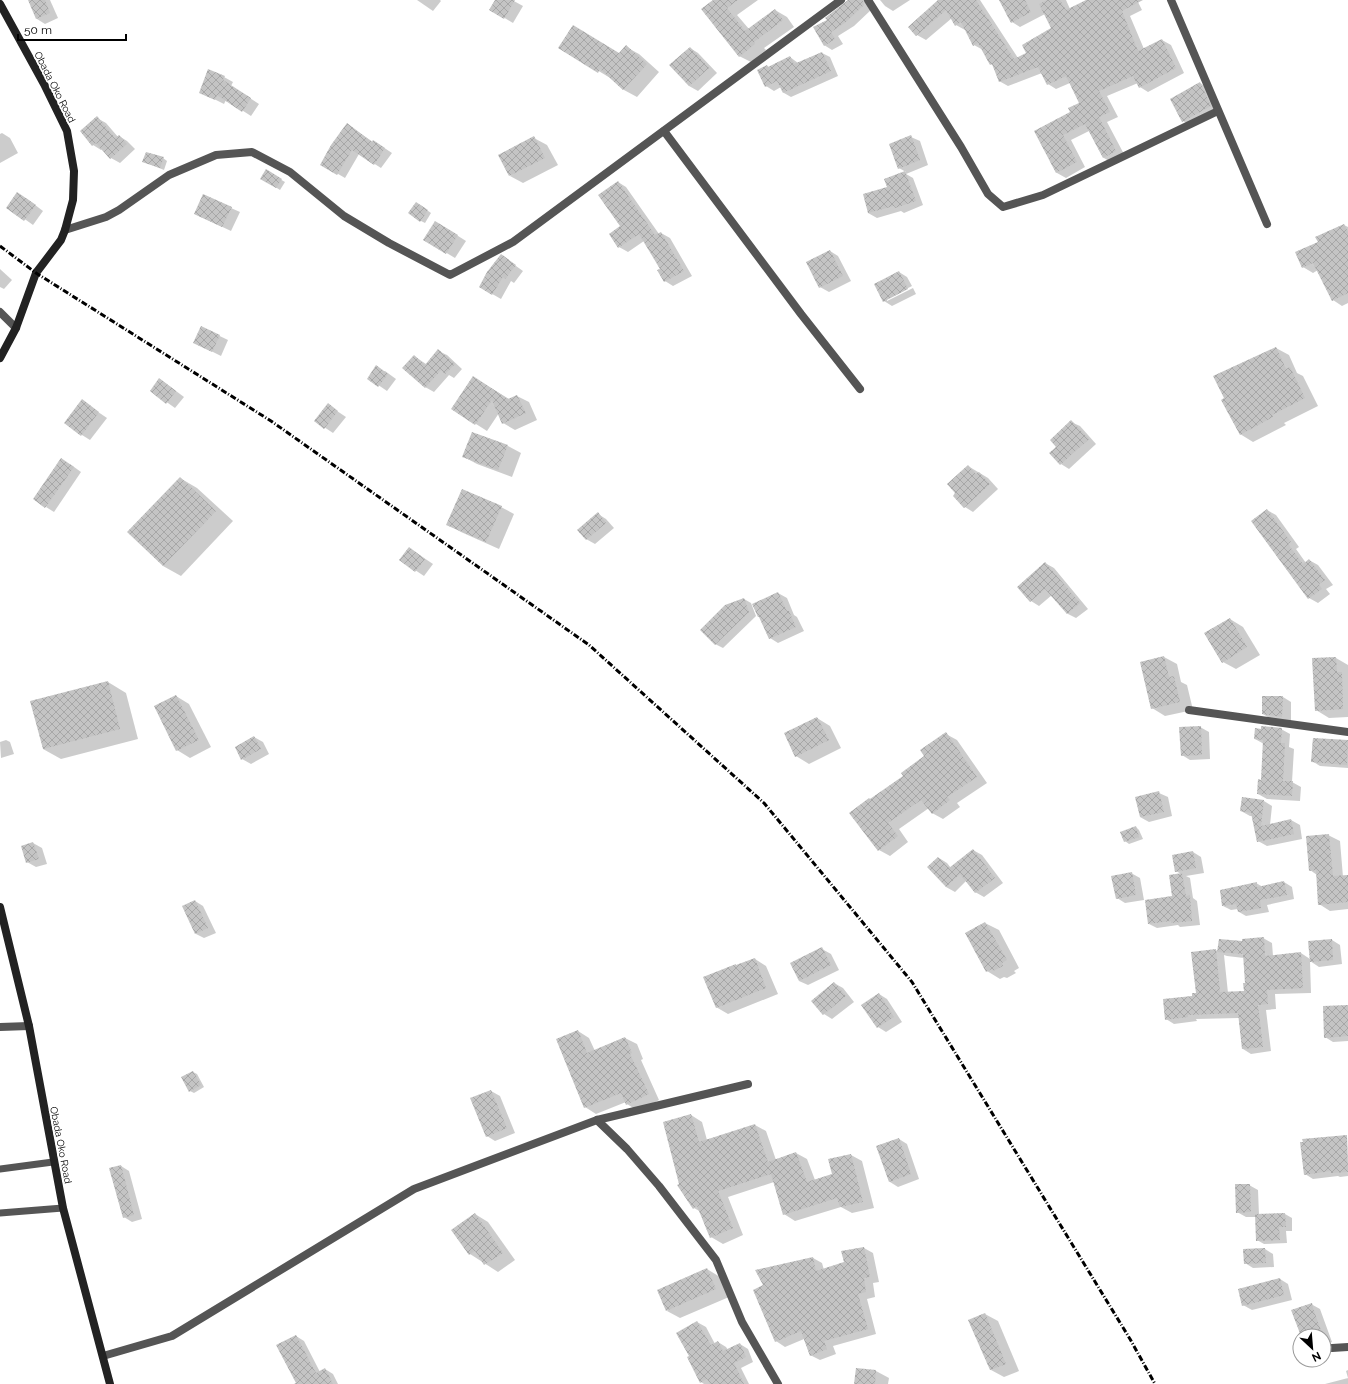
<svg xmlns="http://www.w3.org/2000/svg" width="1348" height="1384" font-family="Raleway,sans-serif">
  <style>
    .shadow { fill: #0003; fill-rule: evenodd }
    .building { fill: url(#building-cross-hatch) }
    .lines { fill: none; stroke-linecap: round; stroke-linejoin: round }
    .service { stroke: #555; stroke-width: 7 }
    .minor { stroke: #555; stroke-width: 8 }
    .secondary { stroke: #222; stroke-width: 8 }
    .rail { stroke: #000; stroke-width: 3; stroke-dasharray: 6 2 1 2; stroke-linecap: butt }
    .labels { text-anchor: middle; dominant-baseline: central; stroke-width: 3.5; stroke-linejoin: round; paint-order: stroke }
    .street-label { font-size: 10px; fill: #000; stroke: #fff }
  </style>
  <defs>
    <pattern id="building-cross-hatch" width="8" height="8" patternUnits="userSpaceOnUse"><rect width="8" height="8" fill="#c4c4c4"/><path d="M0 0l8 8M0 8l8-8" fill="none" stroke="#a7a7a7"/></pattern>
  </defs>
  <rect width="100%" height="100%" fill="#fff"/>
  <g class="shadow">
    <path d="M29,0H50L58,18L45,24L37,19Z"/>
    <path d="M417,0H440L441,1L433,11Z"/>
    <path d="M496,0H512L523,6L513,23L490,9Z"/>
    <path d="M715,0H758L737,15L749,29L775,10L787,17L794,27L764,48L766,50L751,62L739,56Z"/>
    <path d="M851,0H873L872,9L854,26L838,36L843,44L832,50L824,45L828,20Z"/>
    <path d="M880,0H910L893,11L885,6Z"/>
    <path d="M937,0H980L1018,58L1027,53L1053,29L1045,14L1020,27L1012,22L1000,0H1066L1070,9L1088,0H1137L1142,10L1130,16L1144,49L1162,40L1171,45L1184,73L1148,92L1140,87L1138,83L1107,96L1118,117L1107,122L1125,156L1112,163L1104,158L1089,131L1071,140L1085,167L1066,178L1057,173L1035,132L1071,112L1081,103L1070,83L1056,89L1048,84L1042,73L1008,86L999,81L994,66L991,64L983,50L974,45L966,29L965,30L956,25L952,18L926,40L917,35L938,1Z"/>
    <path d="M626,47L639,54L659,72L637,97L624,90L612,79L560,48L620,54Z"/>
    <path d="M690,48L698,53L717,73L698,91L689,86L671,66Z"/>
    <path d="M822,53L830,57L838,76L791,97L784,93L781,87L774,91L766,86L767,66L769,67L790,57L798,63Z"/>
    <path d="M224,77L233,82L231,86L259,104L251,116L226,100L224,104L200,92Z"/>
    <path d="M1200,83L1208,88L1219,111L1192,126L1183,121Z"/>
    <path d="M97,118L106,123L118,137L119,136L127,141L135,149L120,163L111,158L102,149L101,150L93,145Z"/>
    <path d="M348,125L373,142L374,141L392,153L381,168L359,154L345,178L321,164Z"/>
    <path d="M2,133L10,138L18,153L0,163V134Z"/>
    <path d="M911,137L920,141L928,165L906,174L913,178L923,205L904,213L901,211L877,218L868,213L888,188L885,180L906,172L899,168Z"/>
    <path d="M534,138L547,145L558,165L523,183L510,176Z"/>
    <path d="M163,158L167,161L164,170L144,162Z"/>
    <path d="M266,171L285,182L280,190L261,178Z"/>
    <path d="M618,182L626,187L659,234L661,233L670,238L692,276L673,286L665,281L661,269L644,241L628,252L619,247L622,227Z"/>
    <path d="M26,198L43,211L33,225L8,207Z"/>
    <path d="M420,205L431,213L425,223L421,221Z"/>
    <path d="M231,208L240,212L231,231L195,214Z"/>
    <path d="M1344,225L1348,227V303L1342,306L1333,300L1318,270L1313,273L1303,267L1319,243Z"/>
    <path d="M444,227L466,241L455,258L425,240Z"/>
    <path d="M830,251L838,256L851,281L829,292L820,287Z"/>
    <path d="M502,256L523,271L514,283L511,281L501,299L480,287Z"/>
    <path d="M0,269L12,280L4,289L0,287Z"/>
    <path d="M899,272L907,277L912,286L887,299V301L913,288L916,294L892,306L884,301Z"/>
    <path d="M201,327L228,340L221,356L203,347Z"/>
    <path d="M1276,348L1289,355L1297,373L1303,376L1318,406L1284,423L1286,425L1253,442L1240,434Z"/>
    <path d="M438,351L447,355L462,369L454,378L449,375L434,392L425,387L414,356L426,364Z"/>
    <path d="M385,371L396,379L387,391L368,378Z"/>
    <path d="M473,377L509,399L517,396L529,402L537,420L515,430L503,423L499,413L487,431L476,424Z"/>
    <path d="M160,379L184,397L175,408L151,391Z"/>
    <path d="M82,401L107,418L90,440L82,435Z"/>
    <path d="M328,405L346,417L333,433L315,421Z"/>
    <path d="M1071,422L1080,426L1096,444L1069,469L1061,464Z"/>
    <path d="M508,446L521,453L512,477L477,464L464,457Z"/>
    <path d="M70,464L81,472L54,512L46,507Z"/>
    <path d="M968,466L988,478L998,489L973,512L965,507L957,493Z"/>
    <path d="M180,478L197,488L233,521L181,576L163,566Z"/>
    <path d="M501,507L514,514L499,549L461,532L448,525Z"/>
    <path d="M1267,510L1276,515L1299,547L1296,549L1306,563L1309,560L1318,565L1333,585L1326,589L1330,594L1318,603L1309,598Z"/>
    <path d="M598,514L606,519L614,528L595,544L586,539Z"/>
    <path d="M409,548L433,564L424,576L400,560Z"/>
    <path d="M1045,563L1054,568L1088,609L1076,618L1068,614L1052,595L1039,606L1031,601Z"/>
    <path d="M778,593L787,598L794,615L797,617L804,631L778,643L770,638Z"/>
    <path d="M744,599L751,603L756,616L723,648L715,644Z"/>
    <path d="M1230,619L1243,627L1260,655L1236,669L1223,662Z"/>
    <path d="M1164,657L1177,664L1181,682L1187,685L1193,710L1165,716L1152,708Z"/>
    <path d="M1336,658L1348,665V717L1329,718L1316,710L1313,659Z"/>
    <path d="M108,682L126,693L138,739L61,759L43,749Z"/>
    <path d="M176,696L189,704L211,747L190,758L177,750Z"/>
    <path d="M1263,697H1283L1291,702V722L1271,719L1263,714Z"/>
    <path d="M817,718L830,726L841,748L809,764L796,756Z"/>
    <path d="M1200,727L1209,732L1210,759L1190,760L1182,755Z"/>
    <path d="M1281,729L1290,734L1289,747L1294,749L1292,782L1301,787L1300,801L1267,799L1258,794L1262,781L1264,744L1255,739Z"/>
    <path d="M946,734L957,740L987,783L957,803L960,807L943,819L932,813L929,808L899,829L908,842L890,856L879,850L870,800L904,776L926,756Z"/>
    <path d="M254,737L263,742L269,754L251,764L242,759Z"/>
    <path d="M1313,739L1348,741V768L1320,766L1312,761Z"/>
    <path d="M6,740L10,742L14,754L1,758L0,742Z"/>
    <path d="M1159,793L1168,797L1172,816L1149,822L1140,817Z"/>
    <path d="M1264,801L1272,806L1270,825L1291,820L1300,825L1302,839L1267,846L1258,841L1253,816H1250L1241,811Z"/>
    <path d="M1136,827L1139,830L1143,839L1129,844L1125,841Z"/>
    <path d="M1328,835L1340,841L1343,877L1348,876V909L1330,911L1319,904L1317,875L1310,870Z"/>
    <path d="M33,843L42,848L47,864L36,867L27,862L22,846Z"/>
    <path d="M973,850L982,855L1003,883L984,897L975,892L966,881L955,892L946,887L939,858L947,863L951,868Z"/>
    <path d="M1193,852L1201,857L1204,873L1186,876L1190,878L1193,898L1197,901L1200,925L1180,927L1178,925L1157,928L1149,924L1174,897L1181,874L1176,871Z"/>
    <path d="M1131,873L1140,878L1144,900L1125,903L1117,898Z"/>
    <path d="M1284,882L1292,887L1294,899L1267,905L1269,912L1246,916L1239,912L1238,909L1231,910L1223,906L1256,883L1263,887Z"/>
    <path d="M195,901L203,906L216,933L204,938L196,934Z"/>
    <path d="M985,923L999,930L1019,968L1014,971L1016,973L1007,978L1004,977L1000,979L987,971Z"/>
    <path d="M1263,938L1272,943L1273,956L1301,953L1310,959L1332,940L1340,945L1342,964L1319,967L1310,961L1311,993L1275,994L1276,1009L1266,1010L1271,1051L1251,1054L1243,1049L1239,1018L1196,1019L1197,1021L1174,1024L1166,1019L1197,994L1216,950L1218,952L1243,942ZM1224,955L1227,956L1244,958L1247,984L1245,992L1228,993Z"/>
    <path d="M822,949L831,954L839,970L808,985L799,981Z"/>
    <path d="M755,959L766,966L778,994L728,1014L716,1007L736,965L737,966Z"/>
    <path d="M834,983L843,988L854,1002L832,1019L824,1014Z"/>
    <path d="M879,994L887,999L902,1022L886,1032L878,1027Z"/>
    <path d="M1348,1006V1041L1333,1042L1325,1037Z"/>
    <path d="M578,1031L589,1038L595,1051L625,1038L637,1044L643,1059L641,1060L659,1100L638,1111L627,1104L626,1102L596,1114L585,1107Z"/>
    <path d="M193,1072L197,1074L204,1087L194,1093L190,1091Z"/>
    <path d="M491,1091L500,1096L515,1133L495,1141L487,1136Z"/>
    <path d="M691,1115L702,1122L707,1140L755,1125L766,1131L776,1160L796,1153L807,1159L815,1180L833,1175L851,1155L862,1161L874,1208L852,1213L841,1207L795,1221L784,1214L774,1182L728,1197L743,1235L723,1244L711,1237L701,1212L694,1208L680,1185Z"/>
    <path d="M1347,1136L1348,1176L1340,1177L1338,1176L1313,1179L1305,1174L1303,1140Z"/>
    <path d="M899,1139L907,1144L919,1179L898,1187L890,1182L877,1146Z"/>
    <path d="M121,1166L129,1171L142,1219L132,1222L124,1217Z"/>
    <path d="M1249,1185L1258,1190L1259,1215L1285,1214L1292,1218V1231H1286L1287,1243L1264,1244L1257,1240V1217H1246L1237,1212Z"/>
    <path d="M475,1214L488,1222L515,1260L498,1272L470,1254Z"/>
    <path d="M864,1248L873,1253L879,1282L873,1283L875,1297L867,1299L876,1334L833,1346L836,1354L820,1360L810,1355L804,1339L785,1347L776,1341L813,1258L822,1263L824,1270L845,1263Z"/>
    <path d="M1265,1249L1273,1254L1274,1267L1253,1268L1245,1263Z"/>
    <path d="M707,1269L720,1277L729,1297L680,1318L667,1311Z"/>
    <path d="M1280,1279L1288,1284L1292,1300L1252,1310L1243,1305Z"/>
    <path d="M1311,1304L1320,1309L1332,1342L1324,1345V1336H1302Z"/>
    <path d="M985,1314L998,1321L1019,1371L1004,1377L991,1370Z"/>
    <path d="M697,1322L706,1327L715,1344L718,1342L726,1347L728,1350L740,1344L748,1349L753,1362L741,1368L749,1384H704L701,1382L690,1356Z"/>
    <path d="M296,1336L304,1341L320,1372L325,1369L333,1374L338,1384H297Z"/>
    <path d="M1348,1370V1384H1325L1348,1378L1346,1371Z"/>
    <path d="M876,1371L889,1378L888,1384H855Z"/>
  </g>
  <g class="building">
    <path d="M28,0H45L50,13L36,19Z"/>
    <path d="M495,0H515L504,19L489,10Z"/>
    <path d="M713,0H738L727,8L745,31L775,9L783,20L754,42L755,44L739,57L701,9Z"/>
    <path d="M848,0H863L864,5L846,22L831,32L835,39L824,46L813,27L827,20L825,18Z"/>
    <path d="M938,0H976L1014,59L1026,53L1022,45L1051,28L1039,4L1047,0H1060L1066,10L1086,0H1143L1122,11L1138,51L1162,39L1176,68L1139,88L1133,76L1099,91L1110,112L1099,117L1116,151L1103,158L1085,124L1063,135L1077,162L1056,173L1034,131L1070,112L1068,108L1079,103L1066,76L1047,85L1038,67L999,82L992,64L990,65L978,43L973,46L961,22L955,26L946,10L916,36L908,27Z"/>
    <path d="M999,0H1025L1031,12L1011,23Z"/>
    <path d="M573,25L619,53L626,45L647,64L623,90L600,69L598,73L558,48Z"/>
    <path d="M690,47L709,68L689,86L669,65Z"/>
    <path d="M822,52L831,71L783,93L777,81L765,87L757,70L767,65L768,67L790,56L794,64Z"/>
    <path d="M208,69L225,76L223,80L251,98L242,112L217,95L215,100L199,93Z"/>
    <path d="M1200,82L1211,106L1182,122L1170,99Z"/>
    <path d="M97,116L115,138L119,135L127,144L110,159L96,143L92,146L80,131Z"/>
    <path d="M347,123L372,142L373,140L385,148L374,165L352,150L337,175L320,165L331,145Z"/>
    <path d="M911,135L920,160L898,169L889,144Z"/>
    <path d="M534,136L545,158L509,176L498,155Z"/>
    <path d="M146,152L164,157L160,168L142,162Z"/>
    <path d="M266,169L282,179L276,188L260,179Z"/>
    <path d="M905,171L916,201L895,208L894,206L868,213L863,194L887,187L884,179Z"/>
    <path d="M618,181L655,235L661,232L684,271L664,282L657,270L660,269L639,234L618,248L609,234L620,226L598,195Z"/>
    <path d="M17,192L36,205L24,221L6,208Z"/>
    <path d="M203,194L232,207L222,227L194,214Z"/>
    <path d="M416,202L428,210L420,222L408,213Z"/>
    <path d="M435,221L458,235L446,254L423,240Z"/>
    <path d="M1344,224L1348,232V293L1332,301L1313,263L1302,268L1295,252L1318,242L1315,237Z"/>
    <path d="M830,250L843,276L819,288L806,262Z"/>
    <path d="M501,254L516,265L505,279L503,277L492,295L479,287L487,272Z"/>
    <path d="M899,271L908,289L883,302L874,284Z"/>
    <path d="M201,326L220,335L212,352L193,343Z"/>
    <path d="M1276,347L1286,369L1290,367L1305,398L1272,415L1273,417L1240,435L1221,400L1224,398L1213,376Z"/>
    <path d="M438,349L455,364L445,374L441,370L425,388L402,368L414,355L425,365Z"/>
    <path d="M376,365L388,374L378,387L367,379Z"/>
    <path d="M473,376L508,399L517,395L526,413L502,424L492,400L475,425L451,409Z"/>
    <path d="M159,378L176,391L166,404L150,391Z"/>
    <path d="M82,399L99,412L81,436L64,423Z"/>
    <path d="M328,403L338,411L324,429L314,421Z"/>
    <path d="M1071,420L1089,439L1060,465L1049,453L1056,447L1050,440Z"/>
    <path d="M472,432L508,445L498,470L462,457Z"/>
    <path d="M61,458L74,467L45,508L33,499Z"/>
    <path d="M968,465L976,474L979,472L990,484L964,508L953,496L955,493L947,484Z"/>
    <path d="M180,477L216,511L163,566L127,532Z"/>
    <path d="M462,489L502,506L486,542L446,525Z"/>
    <path d="M1267,509L1291,542L1288,544L1303,564L1309,559L1325,580L1319,584L1322,589L1308,599L1251,521Z"/>
    <path d="M598,512L606,523L586,540L577,530Z"/>
    <path d="M409,547L425,559L415,572L399,560Z"/>
    <path d="M1045,562L1080,603L1067,614L1045,589L1030,602L1017,587Z"/>
    <path d="M778,592L787,611H789L796,627L769,639L759,617H758L752,604Z"/>
    <path d="M744,598L749,612L715,645L700,630L725,605Z"/>
    <path d="M1230,618L1247,647L1222,663L1204,633Z"/>
    <path d="M1164,656L1169,677L1174,676L1180,702L1151,709L1140,662Z"/>
    <path d="M1336,657L1337,672H1342L1343,709L1315,711L1312,658Z"/>
    <path d="M108,681L120,729L43,749L30,701Z"/>
    <path d="M176,695L199,740L176,751L154,706Z"/>
    <path d="M1262,696H1283L1282,717L1262,714Z"/>
    <path d="M817,717L829,740L795,757L784,733Z"/>
    <path d="M1201,726L1202,755L1181,756L1179,727Z"/>
    <path d="M1261,726L1282,728L1281,743H1285L1283,781H1293L1292,796L1257,794L1258,779L1261,780L1263,740L1254,739L1255,728L1261,729Z"/>
    <path d="M946,732L977,777L947,797L950,800L932,814L921,800L888,823L898,836L878,851L849,813L869,798L870,799L903,776L901,773L924,756L920,750Z"/>
    <path d="M254,736L261,749L241,760L235,747Z"/>
    <path d="M1313,738L1348,740L1347,765L1311,762Z"/>
    <path d="M1159,791L1164,812L1140,817L1135,797Z"/>
    <path d="M1242,797L1264,800L1261,826L1291,819L1294,834L1257,842L1251,813L1240,811Z"/>
    <path d="M1136,826L1139,837L1124,842L1120,832Z"/>
    <path d="M1329,834L1333,876L1348,875V902L1318,905L1316,870L1309,871L1306,836Z"/>
    <path d="M33,842L39,859L26,863L21,846Z"/>
    <path d="M973,849L995,878L975,893L960,874L946,887L927,867L938,857L949,868Z"/>
    <path d="M1193,851L1196,868L1175,872L1172,855Z"/>
    <path d="M1132,872L1136,895L1116,899L1111,876Z"/>
    <path d="M1182,873L1186,896L1190,895L1192,921L1171,923V921L1148,924L1145,900L1172,896L1169,875Z"/>
    <path d="M1284,881L1287,895L1260,900L1261,908L1238,912L1236,904L1222,906L1220,890L1257,882V887Z"/>
    <path d="M195,900L208,928L195,934L182,906Z"/>
    <path d="M985,922L1007,960L1002,963L1003,966L993,971L992,969L986,972L965,933Z"/>
    <path d="M1264,937L1265,956L1301,952L1303,988L1267,990L1268,1004L1258,1005L1263,1047L1242,1049L1238,1013L1188,1015V1017L1165,1020L1163,999L1192,996V993H1196L1191,952L1216,949L1220,992L1244,991L1243,983H1245L1243,954L1217,952L1219,939L1242,941V939Z"/>
    <path d="M1332,939L1333,960L1310,962L1308,941Z"/>
    <path d="M822,947L831,965L799,981L790,963Z"/>
    <path d="M755,958L766,988L716,1008L703,977L736,964V965Z"/>
    <path d="M834,982L846,996L823,1015L811,1001Z"/>
    <path d="M879,993L894,1017L877,1028L861,1005Z"/>
    <path d="M1348,1005V1036L1324,1038L1323,1006Z"/>
    <path d="M578,1030L587,1053L625,1037L632,1053L630,1054L649,1094L626,1105L621,1093L584,1108L556,1039Z"/>
    <path d="M193,1071L201,1085L189,1092L181,1077Z"/>
    <path d="M491,1090L507,1128L486,1137L470,1098Z"/>
    <path d="M691,1114L699,1142L755,1124L768,1162L796,1152L807,1182L832,1174L828,1159L851,1154L863,1202L840,1207L837,1198L783,1215L771,1174L718,1191L733,1228L710,1238L697,1206L693,1209L677,1185L679,1184L663,1122Z"/>
    <path d="M1347,1135L1348,1172L1331,1173V1171L1304,1175L1300,1142H1303L1302,1139Z"/>
    <path d="M899,1138L911,1174L889,1182L876,1146Z"/>
    <path d="M121,1165L134,1215L123,1218L109,1168Z"/>
    <path d="M1235,1184H1250L1251,1212L1236,1213Z"/>
    <path d="M475,1213L503,1253L484,1265L475,1251L469,1255L451,1230Z"/>
    <path d="M1285,1213L1286,1227H1279L1280,1240L1256,1241L1255,1214Z"/>
    <path d="M864,1247L870,1277L864,1278L866,1292L858,1294L868,1329L824,1341L827,1349L810,1356L801,1331L775,1342L753,1290L763,1285L755,1270L813,1257L816,1271L844,1262L841,1251Z"/>
    <path d="M1265,1248L1266,1263L1244,1264L1243,1249Z"/>
    <path d="M707,1268L716,1289L666,1311L657,1290Z"/>
    <path d="M1280,1278L1284,1295L1242,1306L1238,1289Z"/>
    <path d="M1312,1303L1313,1308L1323,1336H1301L1291,1310Z"/>
    <path d="M985,1313L1006,1364L990,1370L968,1320Z"/>
    <path d="M697,1321L711,1345L718,1341L723,1351L740,1343L746,1357L734,1363L744,1384H710L707,1379L700,1383L687,1357L689,1356L676,1333Z"/>
    <path d="M296,1335L316,1373L325,1368L333,1384H294L296,1383L276,1345Z"/>
    <path d="M856,1368L876,1370L875,1384H854Z"/>
  </g>
  <g class="lines">
    <g class="service">
      <path d="M0,1169L53,1162"/>
      <path d="M0,1213L63,1208"/>
    </g>
    <g class="minor">
      <path d="M868,0L961,147L988,194L1003,207L1043,195L1218,111"/>
      <path d="M1171,0L1267,224"/>
      <path d="M664,131L801,314L860,389"/>
      <path d="M65,230L106,217L119,210L169,175L216,155L252,152L290,172L344,216L389,243L450,275L513,242L841,0"/>
      <path d="M0,312L16,328"/>
      <path d="M1189,710L1348,732"/>
      <path d="M0,1027L29,1026"/>
      <path d="M597,1120L627,1149L659,1186L716,1260L742,1322L778,1384"/>
      <path d="M1332,1348L1348,1347"/>
      <path d="M103,1356L172,1336L414,1189L597,1120L748,1084"/>
    </g>
    <g class="secondary">
      <path d="M0,4L44,84L67,131L74,171L73,200L65,230L61,240L36,273L16,328L0,358"/>
      <path d="M0,907L29,1026L63,1208L110,1384"/>
    </g>
    <path class="rail" d="M0,246L36,273L271,421L589,645L764,803L912,982L1130,1339L1155,1384"/>
  </g>
  <g class="labels">
    <g class="street-label">
      <text transform="translate(55 87) rotate(63)">Obada Oko Road</text>
      <text transform="translate(61 1145) rotate(79)">Obada Oko Road</text>
    </g>
  </g>
  <g transform="translate(1312 1348) rotate(154)"><circle r="19" fill="#ffffff" stroke="#999999"/>
  <path d="M0-3L7 15L0 10L-7 15Z" fill="#000000"/>
  <text y="-6" font-size="11" font-weight="bold" text-anchor="middle" fill="#000000">N</text>
  </g>
  <path d="M18 34v6h108v-6" fill="none" stroke="#000000" stroke-width="2"/>
  <text x="24" y="34" font-size="12" fill="#000000" stroke="#ffffff" stroke-width="3" paint-order="stroke">50 m</text>
</svg>
